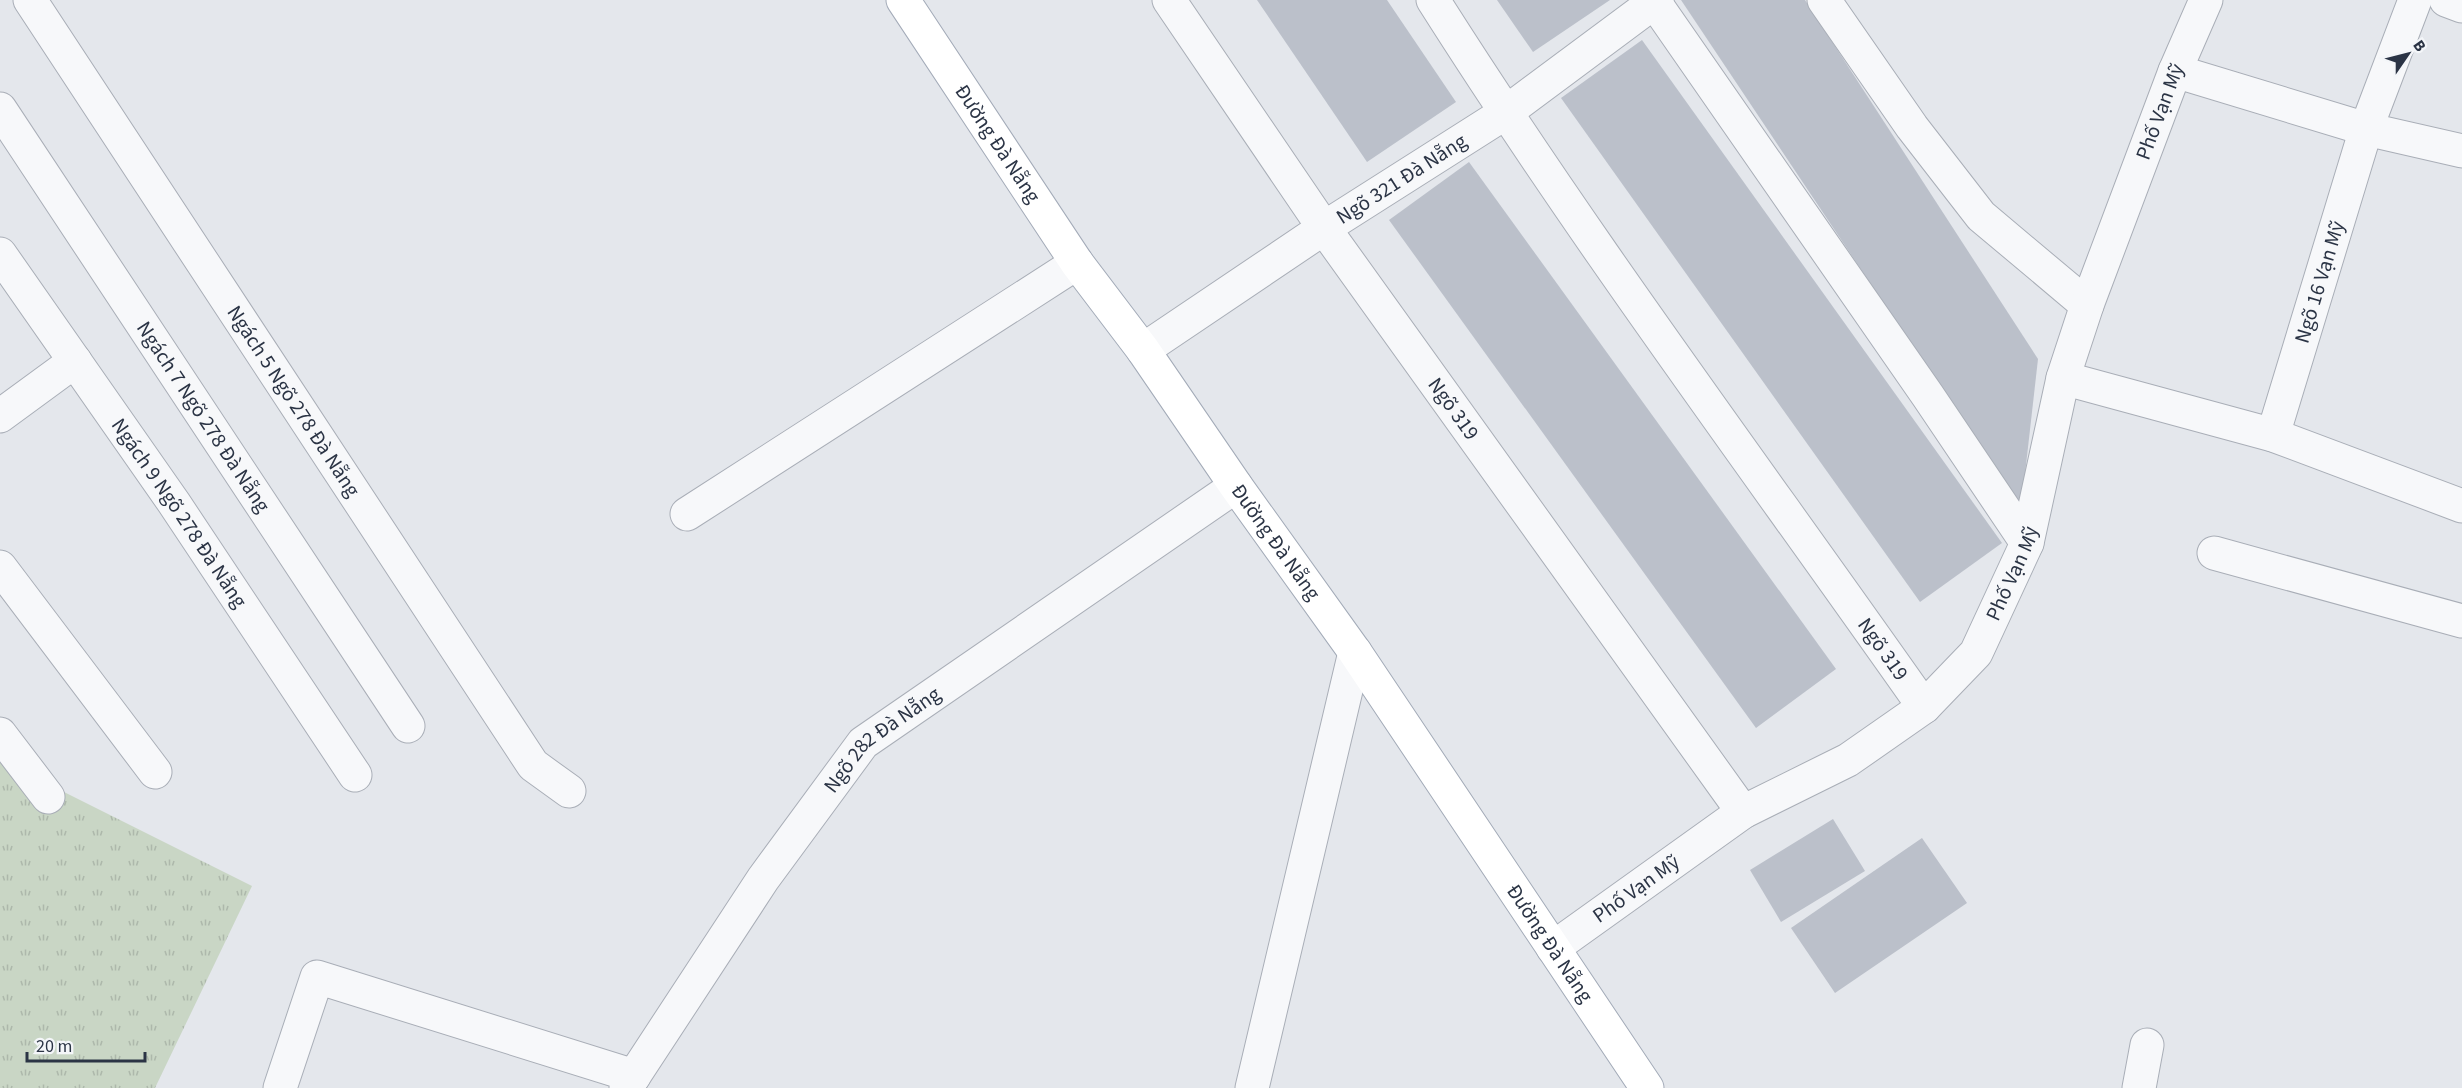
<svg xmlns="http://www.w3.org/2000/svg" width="2462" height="1088" font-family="'Source Sans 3',sans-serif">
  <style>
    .grass { fill: url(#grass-tufts) }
    .building { fill: #bbc0ca }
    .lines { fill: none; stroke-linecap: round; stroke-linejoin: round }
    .minor-casing { stroke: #a9aeb7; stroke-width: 35 }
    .major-casing { stroke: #a3abb8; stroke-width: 35 }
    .minor { stroke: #f7f8fa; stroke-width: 33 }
    .major { stroke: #fff; stroke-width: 33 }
    .labels { text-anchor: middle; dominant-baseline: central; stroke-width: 5; stroke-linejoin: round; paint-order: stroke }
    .street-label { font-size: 21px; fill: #2b3445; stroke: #f4f6f9 }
  </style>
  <defs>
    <pattern id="grass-tufts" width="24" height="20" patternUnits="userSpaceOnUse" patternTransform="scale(1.5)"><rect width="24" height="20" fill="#c9d6c5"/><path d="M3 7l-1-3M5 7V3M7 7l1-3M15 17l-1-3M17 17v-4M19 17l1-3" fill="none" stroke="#adb8ab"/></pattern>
  </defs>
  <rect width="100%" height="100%" fill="#e4e7ec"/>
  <path class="grass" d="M0,760L252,886L155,1088H0Z"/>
  <g class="building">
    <path d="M1257,0H1387L1456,102L1367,162Z"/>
    <path d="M1497,0H1610L1533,52Z"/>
    <path d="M1681,0H1805L2038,359L2021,509Z"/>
    <path d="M1642,40L2002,543L1920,602L1561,98Z"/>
    <path d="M1469,162L1836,669L1756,728L1389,220Z"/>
    <path d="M1833,819L1865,871L1781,922L1750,870Z"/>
    <path d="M1922,838L1967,903L1835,993L1791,928Z"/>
  </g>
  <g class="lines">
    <g class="minor-casing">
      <g id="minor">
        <path id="s1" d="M30,0L533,765L569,791"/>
        <path id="s2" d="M1169,0L1324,228L1743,812"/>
        <path id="s3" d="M1433,0C1587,243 1759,472 1924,707"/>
        <path d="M1653,0L1928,396L2027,543"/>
        <path d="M1824,0L1912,127L1981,216L2087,305"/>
        <path d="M2446,0L2462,6"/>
        <path d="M2175,71L2366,129L2462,151"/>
        <path id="s4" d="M0,109L408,726"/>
        <path id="s5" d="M0,254L174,503L355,775"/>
        <path id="s6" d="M1143,350L1324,228L1505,113L1657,0"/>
        <path d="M2063,378L2273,435L2462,506"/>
        <path d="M0,416L75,361"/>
        <path id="s7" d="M2273,435L2366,129L2415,0"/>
        <path d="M687,514L1077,263"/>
        <path d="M2214,553L2462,621"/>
        <path d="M0,567L155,772"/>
        <path d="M0,734L48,797"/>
        <path id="s8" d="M1553,948L1743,812L1848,760L1924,707L1976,653L2027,543L2063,378L2087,305L2175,71L2206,0"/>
        <path d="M280,1088L317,977L634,1076"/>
        <path id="s9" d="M626,1088L763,879L863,743L1236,486"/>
        <path d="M1252,1088L1355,652"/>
        <path d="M2139,1088L2147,1045"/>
      </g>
    </g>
    <g class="major-casing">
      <g id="major">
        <path id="s10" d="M903,0L1077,263L1143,350L1236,486L1355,652L1647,1088"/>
      </g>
    </g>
    <use href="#minor" class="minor"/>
    <use href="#major" class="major"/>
  </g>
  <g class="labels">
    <g class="street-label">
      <text stroke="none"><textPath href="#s8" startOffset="1092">Phố Vạn Mỹ</textPath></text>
      <text stroke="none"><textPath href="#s10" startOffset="172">Đường Đà Nẵng</textPath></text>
      <text stroke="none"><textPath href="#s6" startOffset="310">Ngõ 321 Đà Nẵng</textPath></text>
      <text stroke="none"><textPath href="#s7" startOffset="160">Ngõ 16 Vạn Mỹ</textPath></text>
      <text stroke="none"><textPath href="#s1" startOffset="480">Ngách 5 Ngõ 278 Đà Nẵng</textPath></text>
      <text stroke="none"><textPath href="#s2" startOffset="498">Ngõ 319</textPath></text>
      <text stroke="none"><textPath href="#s4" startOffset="369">Ngách 7 Ngõ 278 Đà Nẵng</textPath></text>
      <text stroke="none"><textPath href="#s5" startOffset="315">Ngách 9 Ngõ 278 Đà Nẵng</textPath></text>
      <text stroke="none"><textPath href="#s10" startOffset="658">Đường Đà Nẵng</textPath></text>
      <text stroke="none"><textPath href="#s8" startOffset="606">Phố Vạn Mỹ</textPath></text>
      <text stroke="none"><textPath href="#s3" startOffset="790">Ngõ 319</textPath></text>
      <text stroke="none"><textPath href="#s9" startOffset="435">Ngõ 282 Đà Nẵng</textPath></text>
      <text stroke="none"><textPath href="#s8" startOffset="102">Phố Vạn Mỹ</textPath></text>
      <text stroke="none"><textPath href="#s10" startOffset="1144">Đường Đà Nẵng</textPath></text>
    </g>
  </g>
  <g transform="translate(2408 54) rotate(55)" stroke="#f4f6f9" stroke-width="4.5" paint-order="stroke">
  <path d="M0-4.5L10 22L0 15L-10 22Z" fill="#2b3445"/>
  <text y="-9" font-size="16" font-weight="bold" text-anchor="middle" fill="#2b3445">B</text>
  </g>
  <path d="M27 1052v9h118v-9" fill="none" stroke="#2b3445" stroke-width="3"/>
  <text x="36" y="1052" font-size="18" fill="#2b3445" stroke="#f4f6f9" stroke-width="4.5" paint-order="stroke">20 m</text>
</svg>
